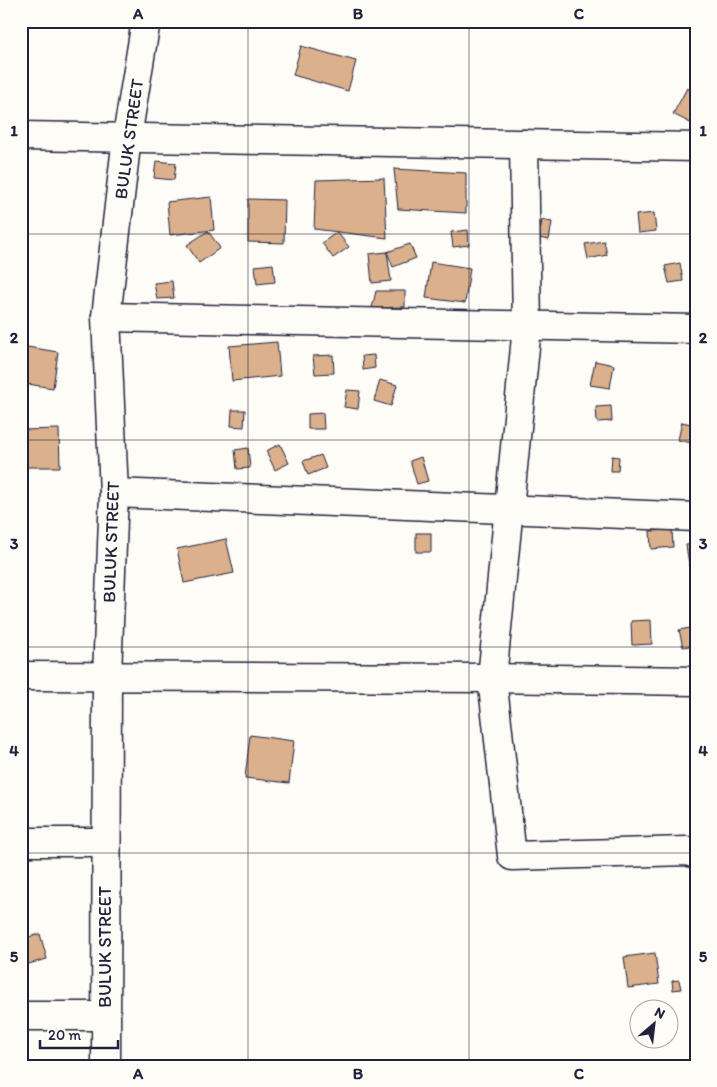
<svg xmlns="http://www.w3.org/2000/svg" width="717" height="1087" font-family="Itim,sans-serif">
  <style>
    .building { fill: #dbb08c; stroke: #22223b }
    .lines { fill: none; stroke-linecap: round; stroke-linejoin: round }
    .street-casing { stroke: #22223b; stroke-width: 31 }
    .secondary-casing { stroke: #22223b; stroke-width: 31 }
    .street { stroke: #fdfcf7; stroke-width: 28 }
    .secondary { stroke: #fdfcf7; stroke-width: 28 }
    .grid { fill: none; stroke: #22223b; stroke-width: 1; stroke-opacity: 0.55 }
    .labels { text-anchor: middle; dominant-baseline: central; stroke-width: 5; stroke-linejoin: round; paint-order: stroke }
    .street-label { font-size: 18px; fill: #22223b; stroke: #fdfcf7 }
    .neatline { fill: none; stroke: #22223b; stroke-width: 2 }
    .grid-label { font-size: 16px; text-anchor: middle; font-weight: bold; fill: #22223b }
  </style>
  <rect width="100%" height="100%" fill="#fdfcf7"/>
  <filter id="ink" filterUnits="userSpaceOnUse"><feTurbulence type="fractalNoise" baseFrequency=".02" numOctaves="2"/><feDisplacementMap in="SourceGraphic" scale="10" xChannelSelector="R" yChannelSelector="G"/><feConvolveMatrix kernelMatrix="1 2 1 2 8 2 1 2 1" color-interpolation-filters="sRGB"/></filter>
  <g filter="url(#ink)">
    <g class="building">
      <path d="M301,46L356,61L348,91L293,75Z"/>
      <path d="M687,88L696,93V126L673,114Z"/>
      <path d="M156,161L176,163L174,180L154,178Z"/>
      <path d="M394,169L466,173V213L398,209Z"/>
      <path d="M384,178L387,238L314,229L316,180Z"/>
      <path d="M211,197L214,230L170,235L167,202Z"/>
      <path d="M248,199L285,200L284,243L248,242Z"/>
      <path d="M654,213L656,231L638,233L636,215Z"/>
      <path d="M542,220L552,222L549,240L539,238Z"/>
      <path d="M468,230L469,245L453,247L451,232Z"/>
      <path d="M208,231L220,248L199,263L187,245Z"/>
      <path d="M337,232L349,247L333,258L322,243Z"/>
      <path d="M604,241L607,255L588,259L585,244Z"/>
      <path d="M410,244L416,258L393,267L387,252Z"/>
      <path d="M387,252L391,281L372,283L369,254Z"/>
      <path d="M431,262L470,268L465,303L426,298Z"/>
      <path d="M680,263L683,281L669,283L665,266Z"/>
      <path d="M273,264L275,282L257,284L255,266Z"/>
      <path d="M172,281L174,298L157,299L154,283Z"/>
      <path d="M376,291H405V307L372,308Z"/>
      <path d="M277,342L280,376L232,381L229,346Z"/>
      <path d="M21,346L58,352L53,388L21,383Z"/>
      <path d="M333,355L334,373L315,374L313,356Z"/>
      <path d="M374,355L375,368L363,370L362,356Z"/>
      <path d="M595,361L614,365L610,388L590,385Z"/>
      <path d="M380,380L397,385L391,406L374,401Z"/>
      <path d="M347,390L360,391L358,409L344,407Z"/>
      <path d="M611,406L612,421L597,422L596,407Z"/>
      <path d="M232,410H245L244,427L231,426Z"/>
      <path d="M323,413L324,429H308V414Z"/>
      <path d="M682,422L696,425V444L678,440Z"/>
      <path d="M59,429L60,467H23L22,430Z"/>
      <path d="M280,444L289,463L275,470L266,451Z"/>
      <path d="M248,448L250,468L237,469L235,450Z"/>
      <path d="M321,455L326,468L308,475L303,461Z"/>
      <path d="M612,456L619,457L618,471H611Z"/>
      <path d="M421,457L428,481L417,484L410,461Z"/>
      <path d="M672,530L673,547L651,549L650,531Z"/>
      <rect x="416" y="533" width="15" height="19"/>
      <path d="M226,539L234,573L184,583L177,549Z"/>
      <path d="M696,544V570L690,571L686,545Z"/>
      <path d="M651,620L652,644L632,645L631,621Z"/>
      <path d="M696,627V645L683,647L679,630Z"/>
      <path d="M250,735L294,741L289,783L245,778Z"/>
      <path d="M40,934L47,959L21,966V939Z"/>
      <path d="M655,953L659,984L628,988L624,957Z"/>
      <path d="M679,980L681,989L673,990L672,981Z"/>
    </g>
    <g class="lines">
      <g class="street-casing">
        <g id="street">
          <path d="M21,136L696,147"/>
          <path d="M524,144L527,327L492,678L512,856L687,851L696,854"/>
          <path d="M106,317L696,329"/>
          <path d="M114,493L696,517"/>
          <path d="M21,676L492,678L696,681"/>
          <path d="M21,842H105"/>
          <path d="M21,1016H105"/>
        </g>
      </g>
      <g class="secondary-casing">
        <path id="secondary" d="M106,1066L107,676L114,493L106,317L127,137L146,21"/>
      </g>
      <use href="#street" class="street"/>
      <use href="#secondary" class="secondary"/>
    </g>
  </g>
  <path class="grid" d="M248,21V1066M469,21V1066M21,234H696M21,440H696M21,647H696M21,853H696"/>
  <g class="labels">
    <g class="street-label">
      <text transform="translate(129 139) rotate(-82)">BULUK STREET</text>
      <text transform="translate(111 542) rotate(-88)">BULUK STREET</text>
      <text transform="translate(105 947) rotate(-90)">BULUK STREET</text>
    </g>
  </g>
  <rect width="717" height="1087" fill="none" stroke="#fdfcf7" stroke-width="55"/>
  <g transform="translate(654 1024) rotate(28)"><circle r="24" fill="#fdfcf7" stroke="#a5a5ac"/>
  <path d="M0-4L9 19L0 12L-9 19Z" fill="#22223b"/>
  <text y="-8" font-size="14" font-weight="bold" text-anchor="middle" fill="#22223b">N</text>
  </g>
  <path d="M40 1040v8h78v-8" fill="none" stroke="#22223b" stroke-width="2.5"/>
  <text x="48" y="1040" font-size="15" fill="#22223b" stroke="#fdfcf7" stroke-width="4" paint-order="stroke">20 m</text>
  <rect x="28" y="28" width="662" height="1032" class="neatline"/>
  <g class="grid-label">
    <text x="138" y="19">A</text>
    <text x="358" y="19">B</text>
    <text x="579" y="19">C</text>
    <text x="14" y="136">1</text>
    <text x="703" y="136">1</text>
    <text x="14" y="343">2</text>
    <text x="703" y="343">2</text>
    <text x="14" y="549">3</text>
    <text x="703" y="549">3</text>
    <text x="14" y="756">4</text>
    <text x="703" y="756">4</text>
    <text x="14" y="962">5</text>
    <text x="703" y="962">5</text>
    <text x="138" y="1079">A</text>
    <text x="358" y="1079">B</text>
    <text x="579" y="1079">C</text>
  </g>
</svg>
